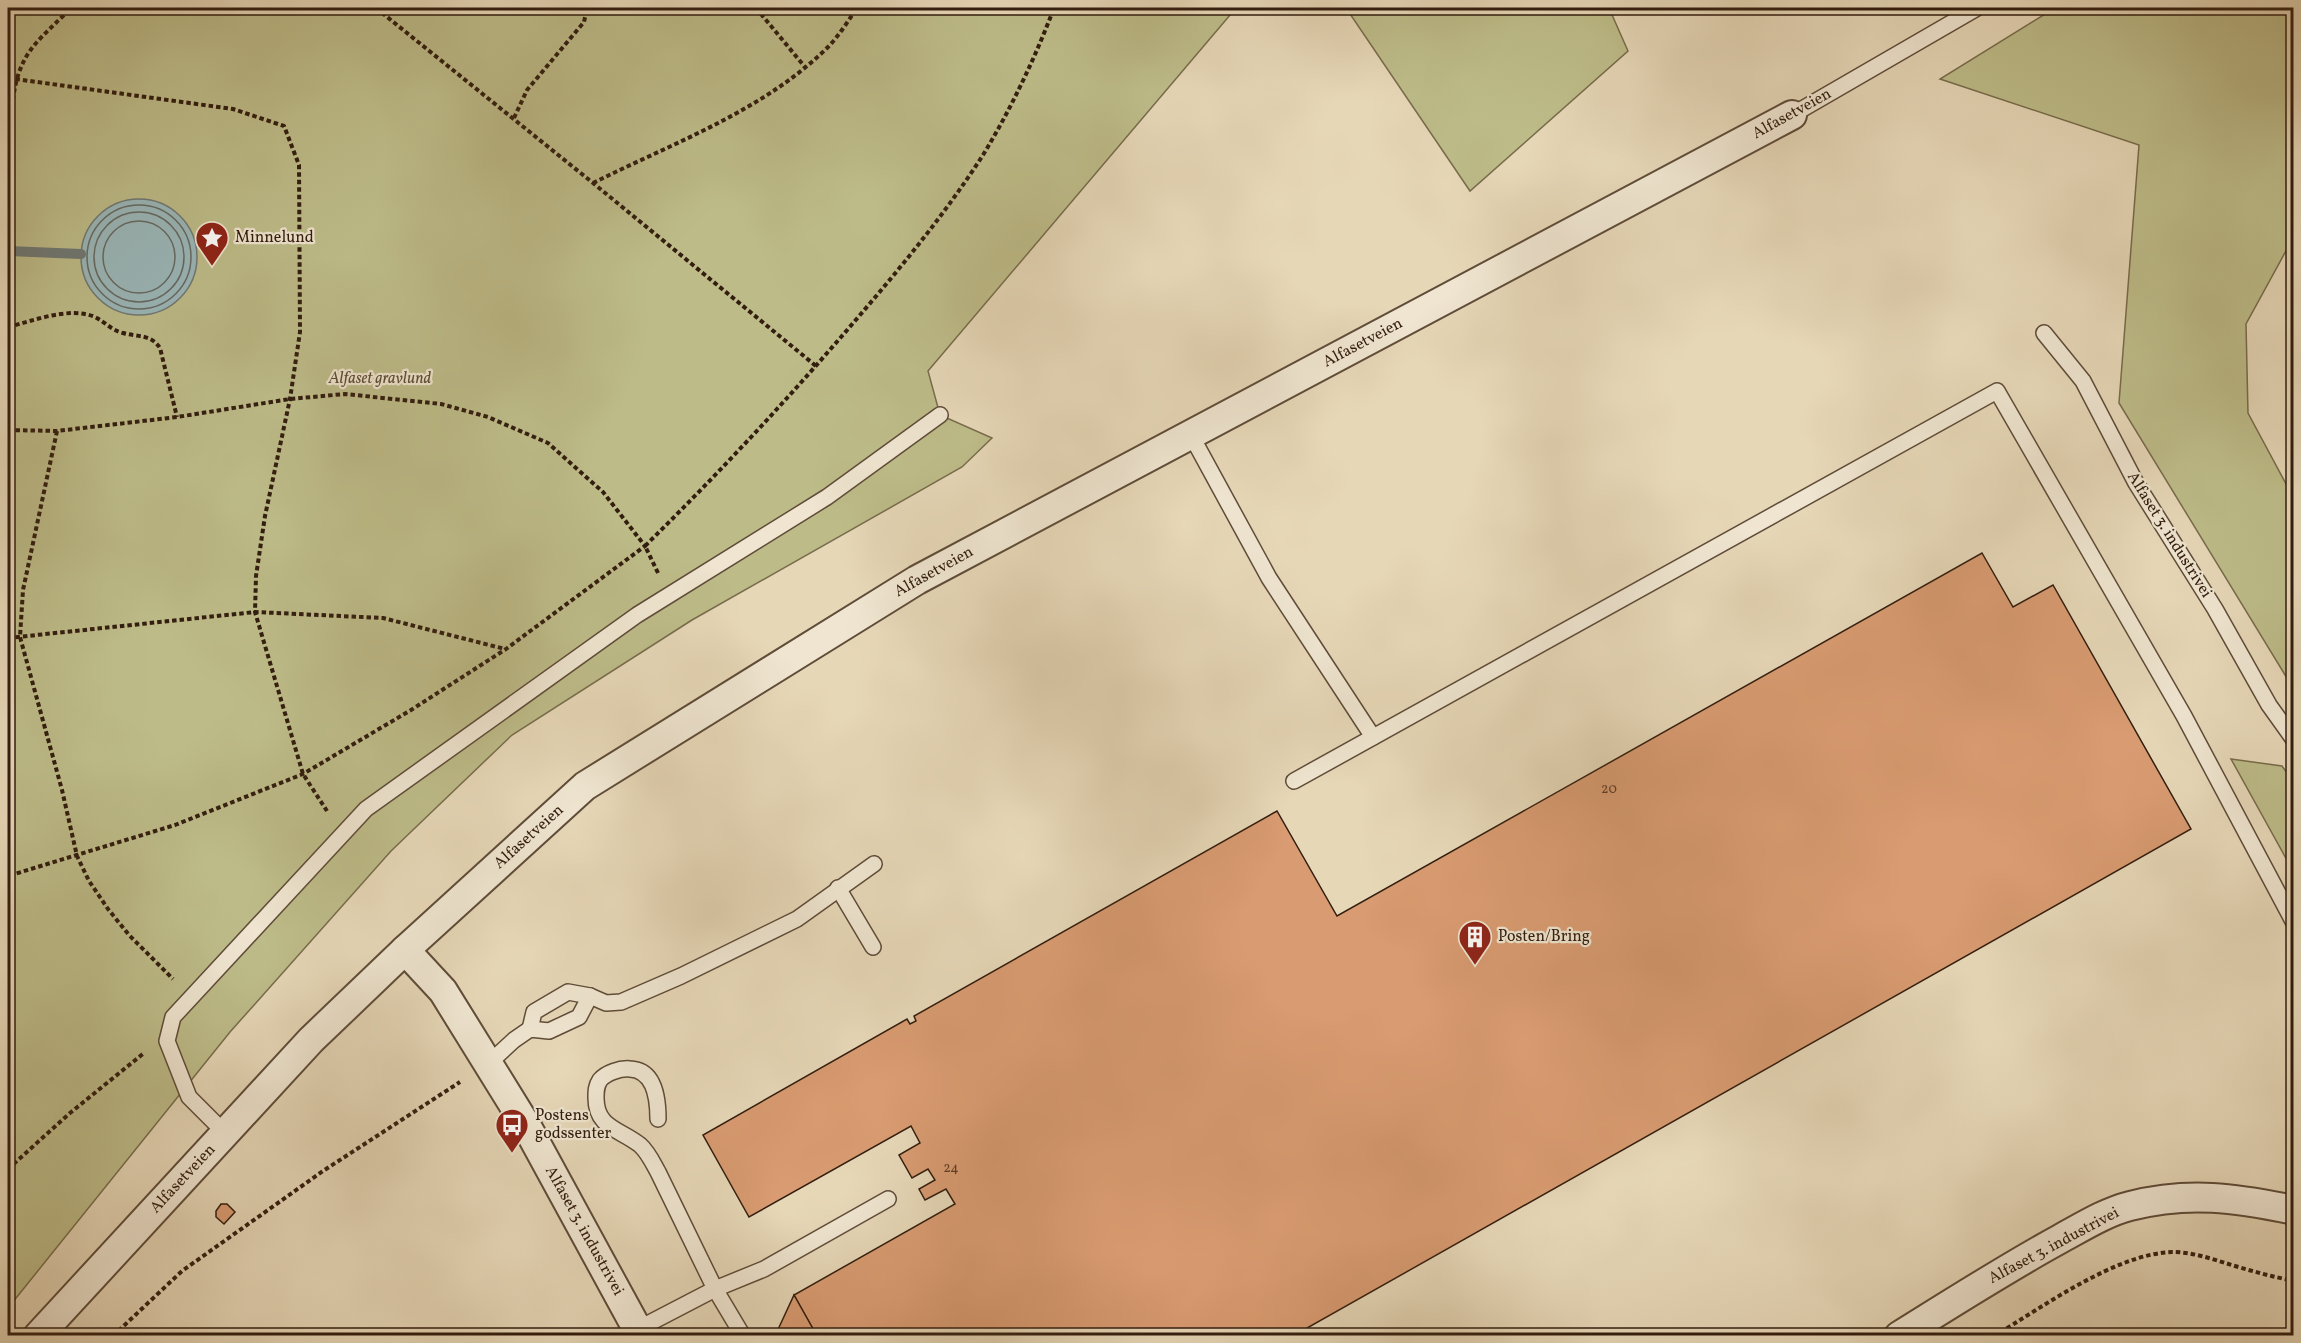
<svg xmlns="http://www.w3.org/2000/svg" width="2301" height="1343" font-family="Vollkorn,serif">
  <style>
    .green { fill: #bdbc89; stroke: #786c4c; stroke-width: 1.5 }
    .water { fill: #9ab7b9; stroke: #707975; stroke-width: 1.5 }
    .lines { fill: none; stroke-linecap: round; stroke-linejoin: round }
    .shore { stroke: #666a64; stroke-width: 1.5 }
    .stream { stroke: #707975; stroke-width: 10 }
    .building { fill: #d99b71; stroke: #321d0f; stroke-width: 1.5 }
    .service-casing { stroke: #5f4c39; stroke-width: 18 }
    .minor-casing { stroke: #5f4c39; stroke-width: 32 }
    .path { stroke: #321d0f; stroke-width: 4; stroke-dasharray: 4.5 3; stroke-linecap: butt }
    .service { stroke: #efe5d0; stroke-width: 15 }
    .minor { stroke: #efe5d0; stroke-width: 28 }
    .labels { text-anchor: middle; dominant-baseline: central; stroke-width: 4.5; stroke-linejoin: round; paint-order: stroke }
    .number-label { font-size: 14px; fill: #5c3c28 }
    .street-label { font-size: 16px; fill: #321d0f; stroke: #efe5d0 }
    .poi-label { font-size: 16px; fill: #321d0f; stroke: #efe5d0; text-anchor: start }
    .park-label { font-size: 16px; font-style: italic; fill: #5c4d34; stroke: #efe5d0 }
  </style>
  <rect width="100%" height="100%" fill="#e6d7b7"/>
  <filter id="stains"><feTurbulence type="fractalNoise" baseFrequency=".00333" numOctaves="4"/><feColorMatrix values="0 0 0 0 .2 0 0 0 0 .09 0 0 0 0 .02 0 0 0 .5 -.17"/></filter>
  <radialGradient id="worn" r=".72"><stop offset=".6" stop-color="#630" stop-opacity="0"/><stop offset="1" stop-color="#630" stop-opacity=".3"/></radialGradient>
  <g class="green">
    <path d="M8,8H1236L928,371L940,415L992,438L962,467L692,620L512,735L391,851L230,1032L8,1308Z"/>
    <path d="M1346,8H1609L1628,51L1470,191Z"/>
    <path d="M2055,8H2293V238L2246,324L2248,413L2293,497V688L2119,403L2139,145L1940,79Z"/>
    <path d="M2231,759L2282,766L2293,781V871Z"/>
  </g>
  <circle class="water" cx="139" cy="257" r="58"/>
  <g class="lines">
    <g class="shore">
      <circle cx="139" cy="257" r="52"/>
      <circle cx="139" cy="257" r="45"/>
      <circle cx="139" cy="257" r="36"/>
    </g>
    <path class="stream" d="M8,251L81,254"/>
  </g>
  <g class="building">
    <path d="M1982,553L2013,607L2053,585L2191,829L1293,1336H817L794,1295L955,1204L946,1189L925,1200L919,1189L935,1180L928,1169L912,1178L899,1155L920,1143L911,1126L749,1217L703,1135L907,1019L910,1024L916,1021L914,1016L1277,811L1337,916Z"/>
    <path d="M221,1204H227L235,1212L224,1224L216,1217V1211Z"/>
    <path d="M794,1295L817,1336H775Z"/>
  </g>
  <g class="lines">
    <g class="service-casing">
      <g id="service">
        <path d="M1792,115L1977,8"/>
        <path d="M2044,333L2083,381L2136,483L2215,609L2269,705L2294,740"/>
        <path d="M1191,435L1269,578L1373,737"/>
        <path d="M1294,781L1997,391L2184,716L2294,923"/>
        <path d="M838,888L873,947"/>
        <path d="M530,1029L534,1012L568,992L590,996L606,1003L621,1002L681,976L797,919L874,864"/>
        <path d="M488,1064L514,1040L530,1029L549,1031L579,1017L590,996"/>
        <path d="M658,1119C658,1100 655,1070 630,1069C620,1068 606,1073 600,1080C596,1086 596,1091 596,1098C596,1128 620,1129 640,1145C648,1152 653,1163 658,1172L715,1289L743,1336"/>
        <path d="M225,1133L189,1097L167,1041L173,1017L366,809L637,615L827,497L940,415"/>
        <path d="M638,1329L715,1289L764,1269L888,1199"/>
      </g>
    </g>
    <g class="minor-casing">
      <g id="minor">
        <path d="M405,950L443,991L526,1125L641,1336"/>
        <path d="M38,1336L311,1040L405,950L585,786L917,580L1792,115"/>
        <path d="M1899,1336C1952,1303 2005,1269 2060,1239C2082,1227 2106,1212 2130,1206C2189,1191 2236,1198 2294,1210"/>
      </g>
    </g>
    <g class="path">
      <path d="M376,8L593,183L816,366"/>
      <path d="M756,8L805,67"/>
      <path d="M8,78L233,109L284,126L299,165L300,332L290,399L265,516L256,576L255,612L303,774L327,811"/>
      <path d="M514,118L527,90L584,22L587,8"/>
      <path d="M8,145C12,119 11,89 22,65C31,43 55,25 71,8"/>
      <path d="M593,183C673,143 763,111 827,48C839,36 848,21 857,8"/>
      <path d="M8,327C33,321 69,306 95,317C105,322 111,330 123,333C137,337 151,334 160,348L177,417"/>
      <path d="M8,430L57,431L177,417L290,399L345,394L441,404L488,417L548,443L603,492L645,546L506,649L411,710L303,774L175,825L8,876"/>
      <path d="M57,431L23,590L20,637L62,790L77,856L89,881L108,909L129,935L173,979"/>
      <path d="M658,573L645,546C711,481 774,414 835,344C887,284 940,222 983,155C1011,109 1035,58 1054,8"/>
      <path d="M8,638L255,612L383,618L505,649"/>
      <path d="M8,1169L70,1113L144,1053"/>
      <path d="M113,1336L182,1271L323,1171L460,1082"/>
      <path d="M1994,1336C2043,1307 2115,1254 2172,1252C2194,1252 2215,1260 2235,1266C2255,1272 2274,1277 2294,1281"/>
    </g>
    <use href="#service" class="service"/>
    <use href="#minor" class="minor"/>
  </g>
  <defs>
    <g id="sight-pin" transform="scale(1.725)"><path d="M0 17L-7.5 6A9.5 9.5 0 1 1 7.5 6Z" fill="#8f2418" stroke="#efe5d0"/><path d="M0-6L1.8-2.2L6-1.7L2.9 1.2L3.7 5.4L0 3.3L-3.7 5.4L-2.9 1.2L-6-1.7L-1.8-2.2Z" fill="#fff"/></g>
    <g id="building-pin" transform="scale(1.725)"><path d="M0 17L-7.5 6A9.5 9.5 0 1 1 7.5 6Z" fill="#8f2418" stroke="#efe5d0"/><path d="M-4-6H4V6H1V3H-1V6H-4ZM-2.5-4.3h1.7v1.8h-1.7ZM.8-4.3h1.7v1.8H.8ZM-2.5-1h1.7V.8h-1.7ZM.8-1h1.7V.8H.8Z" fill="#fff"/></g>
    <g id="bus-pin" transform="scale(1.725)"><path d="M0 17L-7.5 6A9.5 9.5 0 1 1 7.5 6Z" fill="#8f2418" stroke="#efe5d0"/><path d="M-5-6H5V4H4V6H2V4H-2V6H-4V4H-5ZM-3.5-4V0h7V-4ZM-3.5 1.2v1.5H-2V1.2ZM2 1.2v1.5H3.5V1.2Z" fill="#fff"/></g>
  </defs>
  <g fill-rule="evenodd">
    <use href="#sight-pin" x="212" y="238"/>
    <use href="#building-pin" x="1475" y="937"/>
    <use href="#bus-pin" x="512" y="1125"/>
  </g>
  <g class="labels">
    <g class="number-label">
      <text x="1609" y="789">20</text>
      <text x="951" y="1168">24</text>
    </g>
    <g class="street-label">
      <text transform="translate(1792 114) rotate(-29)">Alfasetveien</text>
      <text transform="translate(1363 343) rotate(-28)">Alfasetveien</text>
      <text transform="translate(2169 535) rotate(58)">Alfaset 3. industrivei</text>
      <text transform="translate(934 572) rotate(-29)">Alfasetveien</text>
      <text transform="translate(529 837) rotate(-42)">Alfasetveien</text>
      <text transform="translate(183 1179) rotate(-47)">Alfasetveien</text>
      <text transform="translate(584 1231) rotate(61)">Alfaset 3. industrivei</text>
      <text transform="translate(2054 1246) rotate(-28)">Alfaset 3. industrivei</text>
    </g>
    <g class="poi-label">
      <text x="235" y="238">Minnelund</text>
      <text x="1498" y="937">Posten/Bring</text>
      <text x="535" y="1116">Postens<tspan x="535" dy="18">godssenter</tspan></text>
    </g>
    <g class="park-label">
      <text x="380" y="379">Alfaset gravlund</text>
    </g>
  </g>
  <rect width="2301" height="1343" fill="none" stroke="#e6d7b7" stroke-width="30"/>
  <rect x="9" y="9" width="2283" height="1325" fill="none" stroke="#321d0f" stroke-width="3"/>
  <rect x="15" y="15" width="2271" height="1313" fill="none" stroke="#321d0f" stroke-width="1.5"/>
  <rect width="100%" height="100%" filter="url(#stains)"/>
  <rect width="100%" height="100%" fill="url(#worn)"/>
</svg>
